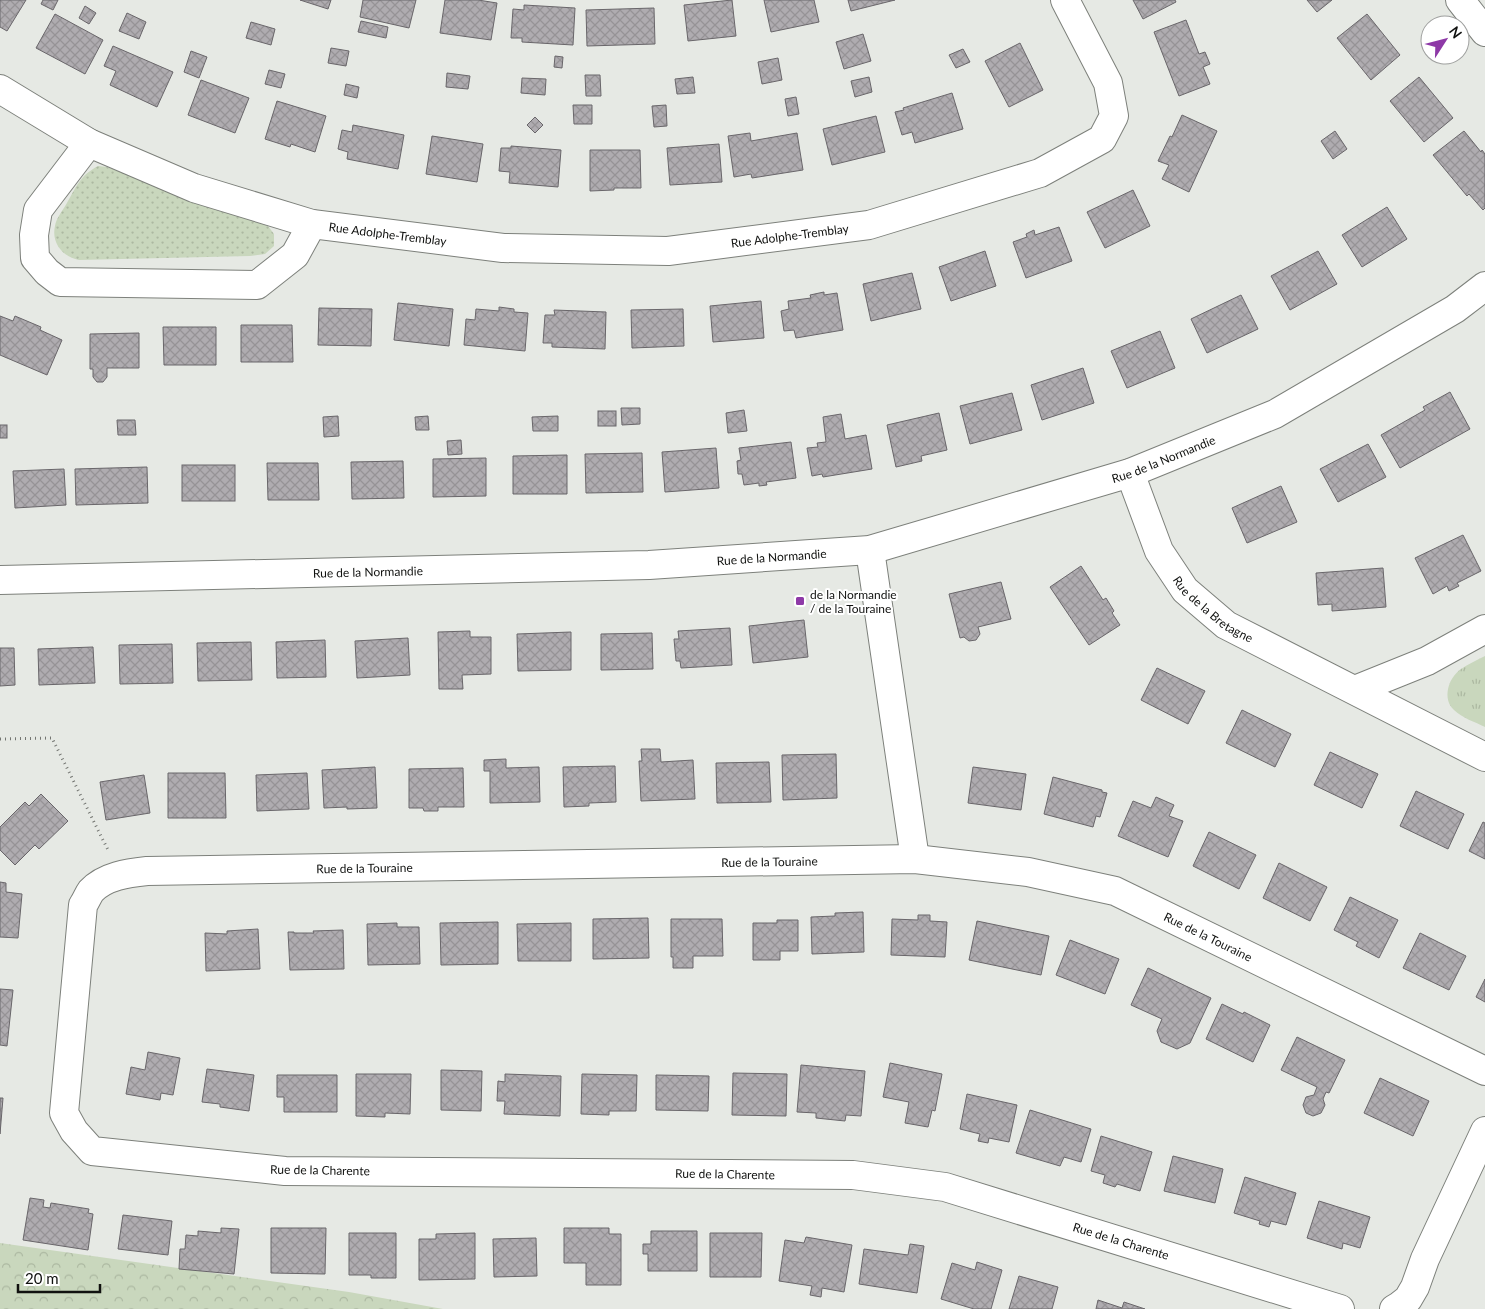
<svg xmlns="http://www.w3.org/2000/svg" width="1485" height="1309" font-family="Lato,sans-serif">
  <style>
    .grass { fill: url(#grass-dots) }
    .forest { fill: url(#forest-crowns) }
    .park { fill: url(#park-tufts) }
    .building { fill: url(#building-cross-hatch); stroke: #69666a }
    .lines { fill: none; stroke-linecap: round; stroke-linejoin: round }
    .minor-casing { stroke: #7d807b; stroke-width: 30 }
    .path { stroke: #737571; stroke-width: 3; stroke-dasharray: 1 4; stroke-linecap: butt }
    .minor { stroke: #fff; stroke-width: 28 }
    .poi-dot { fill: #8e39a7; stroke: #fff; stroke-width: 2 }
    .labels { text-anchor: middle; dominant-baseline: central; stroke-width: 4; stroke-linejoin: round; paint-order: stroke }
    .street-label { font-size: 12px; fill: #10110f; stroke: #fff }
    .poi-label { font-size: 12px; fill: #10110f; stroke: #fff; text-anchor: start }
  </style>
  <defs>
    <pattern id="grass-dots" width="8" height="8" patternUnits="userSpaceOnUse" patternTransform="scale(1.25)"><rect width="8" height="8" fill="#c9d7bd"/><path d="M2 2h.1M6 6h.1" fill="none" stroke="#acb8a1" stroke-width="1.8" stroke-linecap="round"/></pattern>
    <pattern id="forest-crowns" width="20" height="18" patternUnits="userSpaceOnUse" patternTransform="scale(1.25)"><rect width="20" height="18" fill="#c9d7bd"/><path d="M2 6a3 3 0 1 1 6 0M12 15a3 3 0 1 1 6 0" fill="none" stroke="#acb8a1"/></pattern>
    <pattern id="park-tufts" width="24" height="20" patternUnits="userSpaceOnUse" patternTransform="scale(1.25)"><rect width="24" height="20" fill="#c9d7bd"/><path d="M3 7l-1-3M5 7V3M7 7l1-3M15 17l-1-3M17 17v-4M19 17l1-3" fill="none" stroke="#acb8a1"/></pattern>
    <pattern id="building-cross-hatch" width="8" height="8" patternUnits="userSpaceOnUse" patternTransform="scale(1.25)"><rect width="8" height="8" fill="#afacb0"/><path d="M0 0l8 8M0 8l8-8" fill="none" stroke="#969396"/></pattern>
  </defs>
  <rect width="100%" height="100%" fill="#e6e9e4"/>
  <path class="grass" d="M98,166L107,167L268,226L274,234V246L265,254L250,256L79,260C63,257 51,243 55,226C56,218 64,209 68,201C78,184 80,176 98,166Z"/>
  <path class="forest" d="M0,1243L349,1292L443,1309H0Z"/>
  <path class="park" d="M1485,656V727C1475,722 1462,718 1454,710C1442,699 1448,678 1461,669C1468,664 1477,660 1485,656Z"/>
  <g class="building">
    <path d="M0,0H26L7,31L0,27Z"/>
    <path d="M43,0H58L53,10L41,4Z"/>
    <path d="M300,0H331L328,9Z"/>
    <path d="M363,0H416L409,28L360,17Z"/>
    <path d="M445,0H478L497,3L491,40L440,33Z"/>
    <path d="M732,0L736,36L688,41L684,5Z"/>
    <path d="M764,0H814L819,22L771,32Z"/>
    <path d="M848,0H895L851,11Z"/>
    <path d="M1133,0H1175L1176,2L1143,19Z"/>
    <path d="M1307,0H1332L1317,12Z"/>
    <path d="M524,5L575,8L573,45L522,42V38H511L513,9L524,10Z"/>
    <path d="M85,6L96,13L89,24L79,18Z"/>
    <path d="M654,8L655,44L587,46L586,10Z"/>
    <path d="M127,13L146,22L139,39L119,31Z"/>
    <path d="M55,14L103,40L85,74L36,48Z"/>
    <path d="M1367,14L1400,55L1371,80L1337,38Z"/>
    <path d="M1186,20L1199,54L1205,52L1210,64L1203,67L1210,84L1179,96L1154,32Z"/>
    <path d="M361,21L388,27L386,38L358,32Z"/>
    <path d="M251,22L275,29L271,45L246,38Z"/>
    <path d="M863,34L871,61L844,69L836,42Z"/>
    <path d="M1020,43L1043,90L1009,107L985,61Z"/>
    <path d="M113,46L173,72L157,107L110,85L116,71L104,66Z"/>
    <path d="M331,48L349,51L346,66L328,63Z"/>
    <path d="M963,49L970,62L956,68L949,55Z"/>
    <path d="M191,51L207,57L199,78L184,72Z"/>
    <path d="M555,56L563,57L562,68L554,67Z"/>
    <path d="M778,58L782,80L762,84L758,62Z"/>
    <path d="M269,70L285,74L281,88L265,84Z"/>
    <path d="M447,73L470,76L468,89L446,87Z"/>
    <path d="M585,75H600L601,96H586Z"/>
    <path d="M693,77L695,93L677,94L675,79Z"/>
    <path d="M869,77L872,92L855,97L851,81Z"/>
    <path d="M1419,77L1453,118L1424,142L1390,101Z"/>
    <path d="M522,78L546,79L545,95L521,93Z"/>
    <path d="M201,80L249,98L235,133L188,115Z"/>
    <path d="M346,84L359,87L357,98L344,95Z"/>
    <path d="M952,93L963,129L915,143L912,132L902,135L895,112L904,110L903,108Z"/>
    <path d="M796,97L799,114L788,116L785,99Z"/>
    <path d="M277,101L326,116L315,152L291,144L290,147L265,139Z"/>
    <path d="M573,105H592V124H574Z"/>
    <path d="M666,105L667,126L654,127L652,106Z"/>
    <path d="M1182,115L1217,131L1189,192L1162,179L1169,165L1158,161L1170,136L1172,137Z"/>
    <path d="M876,116L885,152L832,165L823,129Z"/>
    <path d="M535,117L543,125L535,133L527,125Z"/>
    <path d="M353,125L404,135L398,169L347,159L348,152L338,149L342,130L352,132Z"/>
    <path d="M1335,131L1347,149L1333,159L1321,141Z"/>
    <path d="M1464,131L1481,152L1482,150L1485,154V208L1483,210L1469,194L1467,196L1433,155Z"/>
    <path d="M750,133L751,141L797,133L803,170L752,178L751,174L734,177L728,136Z"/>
    <path d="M432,136L483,144L477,182L426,174Z"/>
    <path d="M719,144L722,182L670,185L667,148Z"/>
    <path d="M511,146L561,150L558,187L509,183L510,172L499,171L501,148H511Z"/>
    <path d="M590,150H640L641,188H614V190L590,191Z"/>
    <path d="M1133,190L1150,226L1105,248L1087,212Z"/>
    <path d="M1387,207L1407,239L1362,267L1342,235Z"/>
    <path d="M1059,227L1072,261L1026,278L1013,242L1027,237L1026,234L1034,230L1035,235Z"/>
    <path d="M985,251L996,286L951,301L939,267Z"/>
    <path d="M1318,251L1337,284L1290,310L1271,276Z"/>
    <path d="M912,273L921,309L871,321L863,284Z"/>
    <path d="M824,292V295L837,293L843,330L796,338L794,330L784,331L781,311L789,309L788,301L811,298L810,295Z"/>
    <path d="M1241,295L1258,329L1207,353L1191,319Z"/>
    <path d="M761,301L764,338L713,342L710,306Z"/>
    <path d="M398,303L453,309L449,346L394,340Z"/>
    <path d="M499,307L514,309V312L528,313L525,351L464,345L466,319L475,320L476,309L499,311Z"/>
    <path d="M319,308L372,309L371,346L318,345Z"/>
    <path d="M683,309L684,346L632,348L631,310Z"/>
    <path d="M554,310L606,312L605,349L552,347V343H543L545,315H555Z"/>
    <path d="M0,316L13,321L15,316L41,327L40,330L62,340L47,375L0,355Z"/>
    <path d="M241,325H292L293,362H241Z"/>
    <path d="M163,327H216V365H164Z"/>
    <path d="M1160,331L1175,368L1127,388L1111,351Z"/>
    <path d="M139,333V368H107V377L103,382H97L93,377V369H90V334Z"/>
    <path d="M1083,368L1094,403L1042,420L1031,385Z"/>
    <path d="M1450,392L1470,429L1400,468L1381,435L1425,410L1423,407Z"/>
    <path d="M1012,393L1022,430L970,444L960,406Z"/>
    <path d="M621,408H640V424L622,425Z"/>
    <path d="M744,410L747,431L728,433L726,413Z"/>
    <rect x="598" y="411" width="18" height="15"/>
    <path d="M939,413L947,450L921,456L922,461L896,467L887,425Z"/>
    <path d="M841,414L845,439L866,435L872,469L823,477L822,474L812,476L807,448L818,447L817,443L826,442L823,417Z"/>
    <path d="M338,416L339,436L324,437L323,417Z"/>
    <path d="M428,416L429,430H416L415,417Z"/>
    <path d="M558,416V431H533L532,417Z"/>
    <path d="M117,420H135L136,435H118Z"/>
    <rect x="0" y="425" width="7" height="13"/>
    <path d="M461,440L462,454L448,455L447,441Z"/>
    <path d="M791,442L796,478L766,482L767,485L759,486V483L744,485L742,474H738L737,461L741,460L739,448Z"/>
    <path d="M1368,444L1386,477L1338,502L1320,469Z"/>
    <path d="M716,448L719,488L665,492L662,452Z"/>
    <path d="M642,453L643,492L586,493L585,454Z"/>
    <path d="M567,455V494H513V456Z"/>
    <path d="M486,458V496L433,497V459Z"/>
    <path d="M403,461L404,498L352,499L351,462Z"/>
    <path d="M267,463H318L319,500H268Z"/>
    <rect x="182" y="465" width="53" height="36"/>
    <path d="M147,467L148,503L76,505L75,469Z"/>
    <path d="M64,469L66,505L15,508L13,471Z"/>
    <path d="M1281,486L1297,522L1247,543L1232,508Z"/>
    <path d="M1463,535L1481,571L1457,583L1459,586L1449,591L1447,586L1433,594L1415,558Z"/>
    <path d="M1081,566L1103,600L1106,598L1114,611L1112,613L1120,625L1089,645L1050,587Z"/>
    <path d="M1383,568L1386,607L1332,611V604L1318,605L1316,573Z"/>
    <path d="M1001,582L1011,619L978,627L980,634L976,640L969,641L964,637L960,638L949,594Z"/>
    <path d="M804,620L808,657L753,663L749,626Z"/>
    <path d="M730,628L732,665L681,668L680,661H676L674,639H679L678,631Z"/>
    <path d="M470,631V637H491V674L462,675L463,689H439L438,632Z"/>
    <path d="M571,632V670L518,671L517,634Z"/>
    <path d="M652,633L653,669L601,670V634Z"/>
    <path d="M408,638L410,675L357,678L355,641Z"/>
    <path d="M325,640L326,677L277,678L276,642Z"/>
    <path d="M251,642L252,680L198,681L197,643Z"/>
    <path d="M172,644L173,683L120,684L119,645Z"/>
    <path d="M93,647L95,683L39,685L38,649Z"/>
    <path d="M0,648H14L15,685L0,686Z"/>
    <path d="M1157,668L1205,691L1188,724L1141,700Z"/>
    <path d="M1242,710L1291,734L1275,767L1226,743Z"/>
    <path d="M641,749H660L661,762L693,760L695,799L641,801L639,761H642Z"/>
    <path d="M1330,752L1378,774L1362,808L1314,785Z"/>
    <path d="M836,754L837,798L783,800L782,755Z"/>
    <path d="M506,759V768L539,767L540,802L490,803V771H484V760Z"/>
    <path d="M769,762L771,802L717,803L716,763Z"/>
    <path d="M615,766L616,802L589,803V806L564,807L563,767Z"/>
    <path d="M375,767L377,808L347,809V807L324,808L322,770Z"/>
    <path d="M973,767L1026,774L1021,810L968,803Z"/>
    <path d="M463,768L464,807H438V811H424L423,808H409V769Z"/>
    <path d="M168,773H225L226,818H168Z"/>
    <path d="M307,773L309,809L257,811L256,775Z"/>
    <path d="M144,775L150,813L106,820L100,782Z"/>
    <path d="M1053,777L1102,790V792L1107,793L1100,817L1096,816L1093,827L1044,814Z"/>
    <path d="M1416,791L1464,814L1448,849L1400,826Z"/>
    <path d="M41,794L68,821L39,849L35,845L15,865L0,850V827L25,802L29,806Z"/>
    <path d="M1156,797L1174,805L1169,816L1183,821L1168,857L1118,836L1133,801L1151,808Z"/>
    <path d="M1483,822L1485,823V859L1469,851Z"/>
    <path d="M1209,832L1256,855L1239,889L1193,866Z"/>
    <path d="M1279,863L1327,887L1310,921L1263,898Z"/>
    <path d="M0,882L6,883V892L22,894L18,938L0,937Z"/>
    <path d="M1350,897L1398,920L1379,958L1356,946L1358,942L1334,930Z"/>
    <path d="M863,912L864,952L812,954L811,917L835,916V913Z"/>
    <path d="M918,915H930V921L947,922L945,957L891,955L892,919L918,920Z"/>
    <path d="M648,918L649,958L593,959V919Z"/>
    <path d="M671,919H722L723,956H693V968H673V957H671Z"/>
    <path d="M777,920H798V951H780V960H753V923H777Z"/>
    <path d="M977,921L1049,936L1041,975L969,960Z"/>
    <path d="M498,922V964L441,965L440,923Z"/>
    <path d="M397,923V927H419L420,964L368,965L367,924Z"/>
    <path d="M571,923V961H518L517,924Z"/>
    <path d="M258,929L260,969L206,971L205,933L227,934V931Z"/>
    <path d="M343,930L344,969L290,970L288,932H294V933H314L313,931Z"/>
    <path d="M1420,933L1466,956L1449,990L1403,968Z"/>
    <path d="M1070,940L1119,959L1105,994L1056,975Z"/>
    <path d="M1148,968L1211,998L1190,1043L1177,1049L1161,1042L1157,1031L1162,1019L1131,1005Z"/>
    <path d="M1485,979V1002L1476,997Z"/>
    <path d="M0,989L13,990L7,1046L0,1045Z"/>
    <path d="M1222,1004L1243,1014L1244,1012L1270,1025L1253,1062L1206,1039Z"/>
    <path d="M1297,1037L1345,1060L1329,1093L1326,1092L1323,1099L1325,1105L1321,1113L1313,1116L1306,1113L1303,1105L1306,1097L1314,1095L1317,1087L1281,1070Z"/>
    <path d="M148,1052L180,1058L173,1095L161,1093L160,1100L126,1094L131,1067L145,1070Z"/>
    <path d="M890,1063L942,1074L935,1111L932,1110L928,1127L905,1123L909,1102L883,1097Z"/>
    <path d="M801,1065L865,1071L861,1116L846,1115L845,1121L816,1118V1113L797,1112Z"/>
    <path d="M207,1069L254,1075L249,1111L220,1107V1104L202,1102Z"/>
    <path d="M441,1070L482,1071L481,1111L441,1110Z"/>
    <path d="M733,1073L787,1074L786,1116L732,1115Z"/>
    <path d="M356,1074H411L410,1114L385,1113V1117L356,1116Z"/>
    <path d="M505,1074L561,1076L560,1116L504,1114L505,1101H497L498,1081L505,1082Z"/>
    <path d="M582,1074L637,1075L636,1111H609V1115L581,1114Z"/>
    <path d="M277,1075H337V1112H284V1097H277Z"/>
    <path d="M656,1075L709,1076L708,1111L656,1110Z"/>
    <path d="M1380,1078L1429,1101L1413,1136L1364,1113Z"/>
    <path d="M967,1094L1017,1105L1009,1142L989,1138L988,1143L978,1141L980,1134L960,1129Z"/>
    <path d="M0,1098H3L0,1134Z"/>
    <path d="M1030,1110L1091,1129L1081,1162L1064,1157L1060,1166L1016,1153Z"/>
    <path d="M1101,1136L1152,1152L1140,1191L1117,1184L1115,1187L1103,1183L1105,1175L1091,1171Z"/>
    <path d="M1173,1156L1223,1169L1215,1203L1164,1191Z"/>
    <path d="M1245,1177L1296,1193L1286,1225L1271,1221L1269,1227L1259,1224L1260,1221L1234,1213Z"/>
    <path d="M30,1198L44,1200L43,1207L50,1208L51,1203L89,1209L88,1213L93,1214L88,1250L23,1240Z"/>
    <path d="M1319,1201L1370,1217L1360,1248L1343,1243L1342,1249L1307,1238Z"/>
    <path d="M123,1215L172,1221L168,1255L118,1249Z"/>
    <path d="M221,1228L239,1229L234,1274L179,1269L180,1249H185L186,1235L198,1236V1231L221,1233Z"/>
    <path d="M271,1228H326L325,1274L271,1273Z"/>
    <path d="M564,1228H609V1234H621V1285H586V1263H564Z"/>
    <path d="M651,1231H697V1271H648V1254H643V1244H651Z"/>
    <path d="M349,1233H396V1278H371V1275H349Z"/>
    <path d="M475,1233V1279L419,1280V1239H436V1234Z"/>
    <path d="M710,1233H762L761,1277H710Z"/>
    <path d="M806,1237L852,1245L844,1292L822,1288L821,1297L810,1295L812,1286L779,1281L785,1240L804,1243Z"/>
    <path d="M536,1238L537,1276L494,1277L493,1239Z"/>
    <path d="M910,1244L924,1246L917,1293L859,1284L864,1249L908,1255Z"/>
    <path d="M977,1262L1002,1270L991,1309H974L941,1299L952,1263L975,1270Z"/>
    <path d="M1019,1276L1058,1287L1052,1309H1009Z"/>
    <path d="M1098,1300L1122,1308L1124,1302L1145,1309H1096Z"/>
  </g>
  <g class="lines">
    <g class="minor-casing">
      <g id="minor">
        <path d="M1460,0L1485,32"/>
        <path id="s1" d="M0,89L89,143L194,188L312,224L503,248L668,251L869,225L1040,173L1102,139L1114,116L1108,83L1065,0"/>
        <path d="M89,143L38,210L34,235L35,258L47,272L60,282L257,285L295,255L312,224"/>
        <path id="s2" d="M1130,473L1159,551L1185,590L1226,625L1485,757"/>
        <path d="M870,550L915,859"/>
        <path id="s3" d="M0,580L649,565L870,550L1130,473L1275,414L1455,309L1485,286"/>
        <path d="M1355,690L1427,661L1485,629"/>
        <path id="s4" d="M1340,1309L945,1187L853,1175L285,1171L92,1151L74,1131L64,1113L83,905C86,901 88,895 91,891C105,876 128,873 147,871L915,859L1028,872L1115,891L1485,1071"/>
        <path d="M1394,1309L1399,1306L1408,1299L1415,1287L1425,1259L1485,1131"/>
      </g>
    </g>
    <path class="path" d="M0,739L52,738L108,850"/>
    <use href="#minor" class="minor"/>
  </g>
  <rect class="poi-dot" x="795" y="596" width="10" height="10" rx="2.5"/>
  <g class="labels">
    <g class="street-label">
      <text stroke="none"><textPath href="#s1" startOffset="418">Rue Adolphe-Tremblay</textPath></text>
      <text stroke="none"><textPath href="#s1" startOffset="822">Rue Adolphe-Tremblay</textPath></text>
      <text stroke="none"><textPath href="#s3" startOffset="1178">Rue de la Normandie</textPath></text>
      <text stroke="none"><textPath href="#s3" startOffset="772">Rue de la Normandie</textPath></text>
      <text stroke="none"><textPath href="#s3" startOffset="368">Rue de la Normandie</textPath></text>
      <text stroke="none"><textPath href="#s2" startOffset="164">Rue de la Bretagne</textPath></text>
      <text stroke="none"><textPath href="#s4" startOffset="2224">Rue de la Touraine</textPath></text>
      <text stroke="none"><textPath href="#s4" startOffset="1819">Rue de la Touraine</textPath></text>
      <text stroke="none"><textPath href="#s4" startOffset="2676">Rue de la Touraine</textPath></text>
      <text transform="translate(320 1170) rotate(1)">Rue de la Charente</text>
      <text transform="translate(725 1174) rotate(1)">Rue de la Charente</text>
      <text transform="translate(1121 1241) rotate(17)">Rue de la Charente</text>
    </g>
    <g class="poi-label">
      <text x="810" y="594">de la Normandie<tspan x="810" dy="14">/ de la Touraine</tspan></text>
    </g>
  </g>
  <g transform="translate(1445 40) rotate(54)"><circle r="24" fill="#ffffff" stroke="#9fa09f"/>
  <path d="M0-4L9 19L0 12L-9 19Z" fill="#8e39a7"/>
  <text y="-8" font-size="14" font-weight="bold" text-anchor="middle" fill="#10110f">N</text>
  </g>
  <path d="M18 1284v8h82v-8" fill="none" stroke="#10110f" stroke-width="2.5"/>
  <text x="25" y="1284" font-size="15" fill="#10110f" stroke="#ffffff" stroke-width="4" paint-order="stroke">20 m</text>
</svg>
